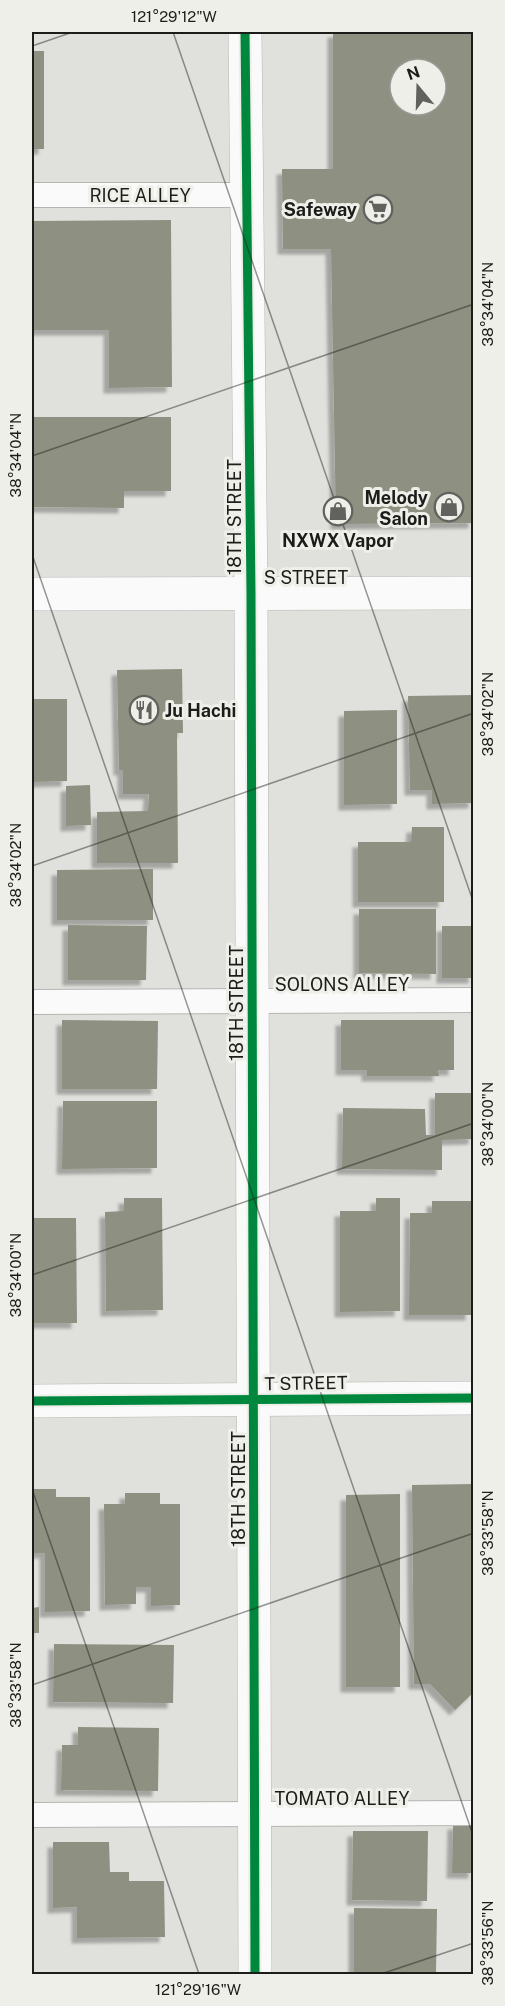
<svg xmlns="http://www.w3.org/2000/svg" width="505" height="2006" font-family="'Public Sans',sans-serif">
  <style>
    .building { fill: #8e9081; fill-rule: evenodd; filter: url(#shadow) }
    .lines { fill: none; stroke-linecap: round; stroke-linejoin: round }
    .lane-casing { stroke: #b5b6b2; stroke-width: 26 }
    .street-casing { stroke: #b5b6b2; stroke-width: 34 }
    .secondary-casing { stroke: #b5b6b2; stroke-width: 34 }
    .lane { stroke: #fafafa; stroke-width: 24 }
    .street { stroke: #fafafa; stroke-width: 33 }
    .secondary { stroke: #fafafa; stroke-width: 33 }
    .cycleway-casing { stroke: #eeefe8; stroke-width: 13 }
    .cycleway { stroke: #00873e; stroke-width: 9 }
    .ticks { fill: none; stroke: #1c1c1a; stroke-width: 1.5; stroke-opacity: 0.45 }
    .labels { text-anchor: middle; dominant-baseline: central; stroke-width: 6; stroke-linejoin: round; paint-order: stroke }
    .street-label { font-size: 18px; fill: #1c1c1a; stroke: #eeefe8 }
    .poi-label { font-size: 18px; font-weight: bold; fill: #1c1c1a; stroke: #eeefe8; text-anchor: end }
    .neatline { fill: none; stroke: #1c1c1a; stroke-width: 2 }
    .ticks-label { font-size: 15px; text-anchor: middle; fill: #1c1c1a }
  </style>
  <defs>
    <filter id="shadow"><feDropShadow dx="-5.5" dy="5.5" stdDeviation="1.5" flood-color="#0004"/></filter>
  </defs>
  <rect width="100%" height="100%" fill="#e0e1dc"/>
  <g class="building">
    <path d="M333,32H474V523L336,524L331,249H283L282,169H333ZM400,69H436V105H400Z"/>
    <rect x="32" y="51" width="12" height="98"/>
    <path d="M171,220L172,387L109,388V330H32V221Z"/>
    <path d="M32,417H171V491H124V508L32,507Z"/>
    <path d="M182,669L183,733H177L178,863H97V812L148,811L149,794H123V770H119L117,670Z"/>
    <path d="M473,695L474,803L432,804V790H410L408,696Z"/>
    <path d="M32,699H67V781L32,782Z"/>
    <path d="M397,710V804L344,805V711Z"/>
    <path d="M90,785L91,825L66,826V786Z"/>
    <path d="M412,827H444V902H358V842H411Z"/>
    <path d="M153,869V920H57V870Z"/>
    <path d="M359,909H436V974L359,973Z"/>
    <path d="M68,925L147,926L146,980H68Z"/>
    <rect x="442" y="926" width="32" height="52"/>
    <path d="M62,1020L158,1021L157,1089H62Z"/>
    <path d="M341,1020H454V1070H438L439,1076H367V1070H341Z"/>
    <path d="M435,1093H474V1139L442,1140V1170L342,1169L343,1108L425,1109L426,1135H435Z"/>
    <path d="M63,1101H157V1168L62,1169Z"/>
    <path d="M124,1198H162L163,1310L106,1311L105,1212L124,1211Z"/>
    <path d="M376,1198H400V1311L340,1312V1211H376Z"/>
    <path d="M432,1201H471V1315H409L410,1213H432Z"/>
    <path d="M32,1218H76L77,1323H32Z"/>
    <path d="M474,1484V1692L455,1710L430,1684H414L412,1485Z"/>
    <path d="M32,1489H56V1497H90V1611L45,1612V1553H32Z"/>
    <path d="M125,1493H160V1504H180V1605L151,1606V1587H136V1604L105,1605L104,1504H125Z"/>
    <path d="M400,1494V1687H346V1495Z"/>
    <path d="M39,1607V1633H32V1608Z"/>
    <path d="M54,1644L174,1645L173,1703L53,1702Z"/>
    <path d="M78,1727L159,1728L158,1791L61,1790L62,1745H78Z"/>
    <path d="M453,1824H474V1873H452Z"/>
    <path d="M353,1831H428L427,1901L352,1900Z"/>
    <path d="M53,1842H109L110,1872H129V1881H164L165,1937L77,1938V1907L53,1908Z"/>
    <path d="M354,1908L437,1909L436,1974H354Z"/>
  </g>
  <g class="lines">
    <g class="lane-casing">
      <g id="lane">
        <path d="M32,195H248"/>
        <path d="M32,1002L474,1000"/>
        <path d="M32,1815L474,1813"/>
      </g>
    </g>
    <g class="street-casing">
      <g id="street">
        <path d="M245,32L251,594L255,1974"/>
        <path d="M32,594L474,593"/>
      </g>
    </g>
    <g class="secondary-casing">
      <path id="secondary" d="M32,1401L474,1398"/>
    </g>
    <use href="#lane" class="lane"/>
    <use href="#street" class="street"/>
    <use href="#secondary" class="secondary"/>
    <g class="cycleway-casing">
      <g id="cycleway">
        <path d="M245,32L251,594L255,1974"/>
        <path d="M32,1401L474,1398"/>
      </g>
    </g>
    <use href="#cycleway" class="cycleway"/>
  </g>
  <path class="ticks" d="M173,32L474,904M32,46L73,32M32,456L474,304M32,554L474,1838M32,866L474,713M32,1275L474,1123M32,1489L199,1974M32,1685L474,1533M381,1974L474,1943"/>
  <defs>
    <g id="supermarket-ring" transform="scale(1.5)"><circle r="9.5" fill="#eeefe8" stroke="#61615e" stroke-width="1.5"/><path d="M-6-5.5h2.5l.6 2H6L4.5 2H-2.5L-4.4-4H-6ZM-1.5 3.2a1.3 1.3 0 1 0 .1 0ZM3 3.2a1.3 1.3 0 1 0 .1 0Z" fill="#61615e"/></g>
    <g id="shop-ring" transform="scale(1.5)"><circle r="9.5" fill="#eeefe8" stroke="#61615e" stroke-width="1.5"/><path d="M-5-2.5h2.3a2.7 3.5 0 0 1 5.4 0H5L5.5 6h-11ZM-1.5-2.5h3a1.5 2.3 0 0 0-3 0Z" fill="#61615e"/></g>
    <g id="restaurant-ring" transform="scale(1.5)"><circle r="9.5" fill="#eeefe8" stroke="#61615e" stroke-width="1.5"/><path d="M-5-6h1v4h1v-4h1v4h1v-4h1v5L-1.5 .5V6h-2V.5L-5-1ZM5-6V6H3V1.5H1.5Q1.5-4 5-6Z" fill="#61615e"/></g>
  </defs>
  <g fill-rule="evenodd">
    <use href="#supermarket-ring" x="378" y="209"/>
    <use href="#shop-ring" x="449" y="507"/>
    <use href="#shop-ring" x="338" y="511"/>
    <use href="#restaurant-ring" x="144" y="710"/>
  </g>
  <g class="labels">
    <g class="street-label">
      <text x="140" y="195">RICE ALLEY</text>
      <text transform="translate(234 517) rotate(-90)">18TH STREET</text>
      <text x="306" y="577">S STREET</text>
      <text x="342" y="984">SOLONS ALLEY</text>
      <text transform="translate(236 1003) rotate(-90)">18TH STREET</text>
      <text transform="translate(306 1383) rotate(-1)">T STREET</text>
      <text transform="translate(238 1489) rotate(-90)">18TH STREET</text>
      <text x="342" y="1798">TOMATO ALLEY</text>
    </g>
    <g class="poi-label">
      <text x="357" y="209">Safeway</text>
      <text x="428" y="497">Melody<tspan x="428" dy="21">Salon</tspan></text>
      <text x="338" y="540" text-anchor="middle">NXWX Vapor</text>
      <text x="165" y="710" text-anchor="start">Ju Hachi</text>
    </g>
  </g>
  <rect width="505" height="2006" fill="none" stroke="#eeefe8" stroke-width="66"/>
  <g transform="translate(418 87) rotate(341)"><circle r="28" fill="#eeefe8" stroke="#9a9b96" stroke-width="1.5"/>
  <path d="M0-4.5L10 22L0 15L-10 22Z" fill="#61615e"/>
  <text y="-9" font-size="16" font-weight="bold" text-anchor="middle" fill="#1c1c1a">N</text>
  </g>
  <rect x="33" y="33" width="439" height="1940" class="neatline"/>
  <g class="ticks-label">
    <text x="174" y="22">121°29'12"W</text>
    <text transform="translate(488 304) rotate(-90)" y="5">38°34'04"N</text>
    <text transform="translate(16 455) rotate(-90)" y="5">38°34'04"N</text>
    <text transform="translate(488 714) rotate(-90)" y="5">38°34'02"N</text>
    <text transform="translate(16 865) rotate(-90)" y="5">38°34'02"N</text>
    <text transform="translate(488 1124) rotate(-90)" y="5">38°34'00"N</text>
    <text transform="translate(16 1275) rotate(-90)" y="5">38°34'00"N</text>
    <text transform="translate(488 1533) rotate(-90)" y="5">38°33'58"N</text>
    <text transform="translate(16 1685) rotate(-90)" y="5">38°33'58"N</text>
    <text transform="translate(488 1943) rotate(-90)" y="5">38°33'56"N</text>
    <text x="198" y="1995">121°29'16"W</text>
  </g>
</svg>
